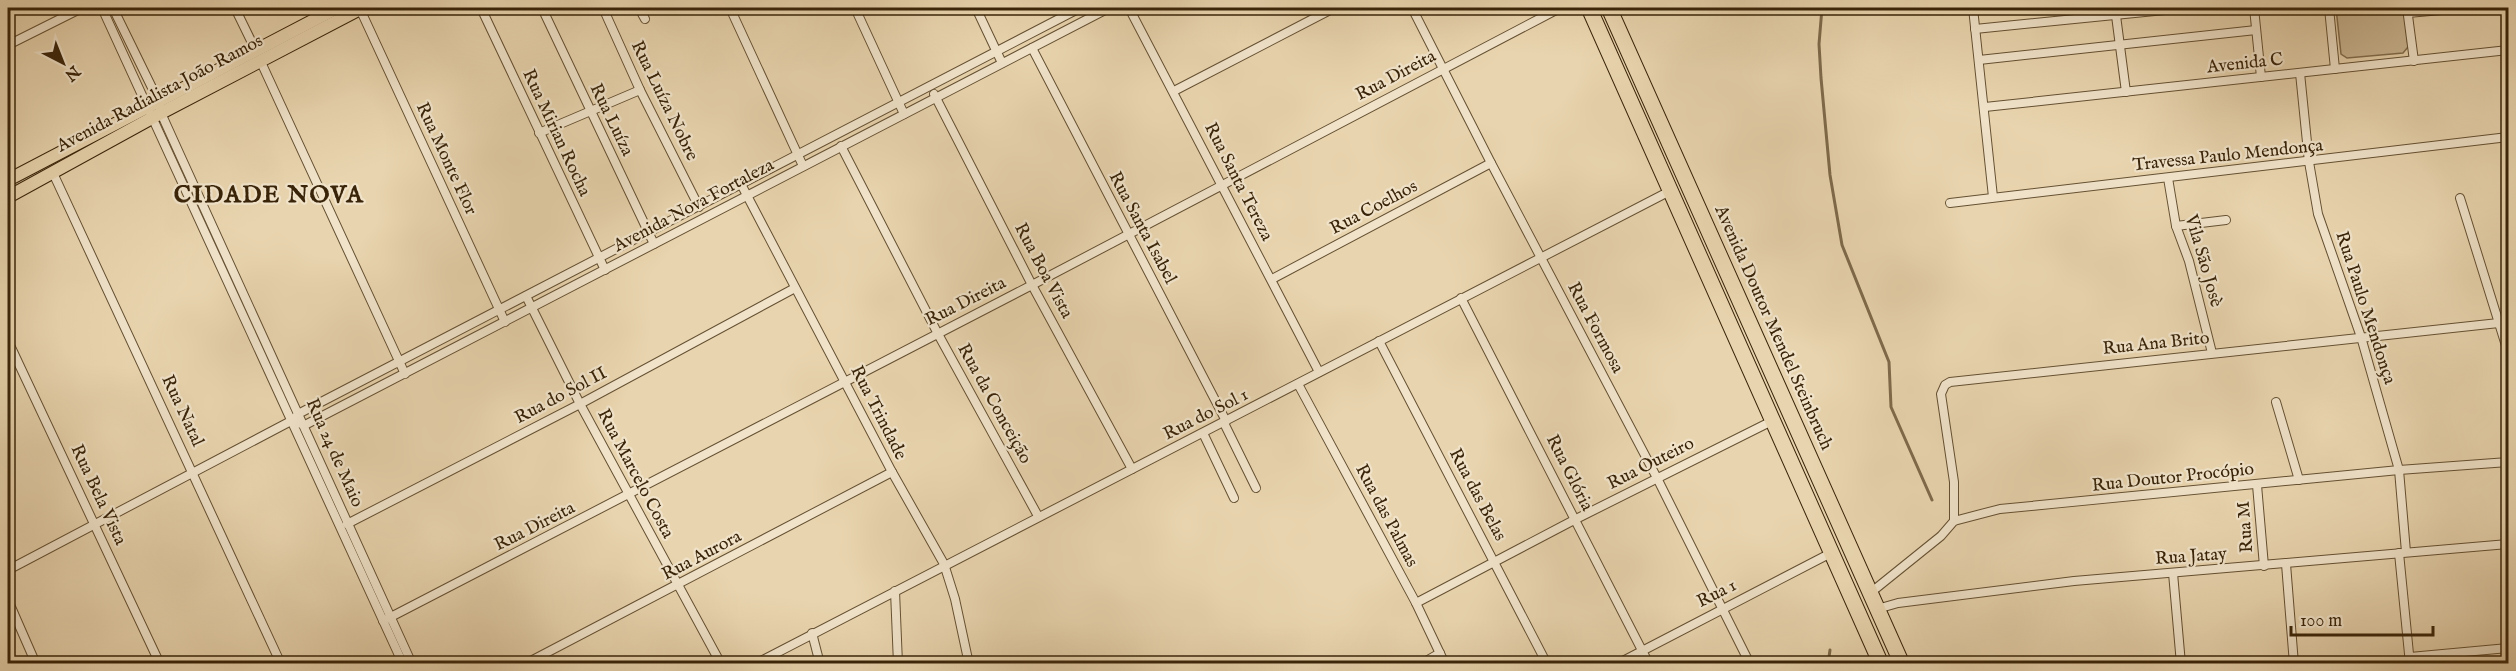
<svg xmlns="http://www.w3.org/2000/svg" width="2516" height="671" font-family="'IM FELL English',serif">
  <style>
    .green { fill: #cab692; stroke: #826d4e; stroke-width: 1.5 }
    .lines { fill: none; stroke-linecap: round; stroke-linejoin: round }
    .stream { stroke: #7e6a4a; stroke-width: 3 }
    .street-casing { stroke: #655032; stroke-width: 10 }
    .primary-casing { stroke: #392409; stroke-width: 14 }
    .highway-casing { stroke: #392409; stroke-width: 17 }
    .street { stroke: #f0e3ca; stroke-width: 8 }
    .primary { stroke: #e8d4ae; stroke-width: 12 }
    .highway { stroke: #e8d4ae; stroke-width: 15 }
    .labels { text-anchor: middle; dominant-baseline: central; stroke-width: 4.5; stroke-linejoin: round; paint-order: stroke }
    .street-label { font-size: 18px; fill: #392409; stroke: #f0e3ca }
    .district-label { font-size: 24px; font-weight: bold; letter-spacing: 1.5px; fill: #392409; stroke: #f0e3ca }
  </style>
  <rect width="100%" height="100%" fill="#e8d4ae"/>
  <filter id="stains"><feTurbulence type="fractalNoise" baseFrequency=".00333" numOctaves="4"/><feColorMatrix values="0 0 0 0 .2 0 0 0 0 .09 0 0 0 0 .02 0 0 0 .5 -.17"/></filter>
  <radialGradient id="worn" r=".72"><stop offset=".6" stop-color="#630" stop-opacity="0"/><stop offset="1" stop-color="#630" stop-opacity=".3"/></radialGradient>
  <path class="green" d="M2336,8H2404L2408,47L2403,53L2347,58L2341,54Z"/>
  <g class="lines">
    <g class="stream">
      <path d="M1822,8L1819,44L1821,78L1830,175L1842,245L1889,362L1891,407L1932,500"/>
      <path d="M1828,664L1830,650"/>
    </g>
    <g class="street-casing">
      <g id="street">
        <path d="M102,8L403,664"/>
        <path d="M113,8L158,100L161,113L180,155L412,664"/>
        <path d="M235,8L256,51"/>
        <path d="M481,8L605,270"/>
        <path d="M542,8L654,244"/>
        <path d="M603,8L640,90L699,207"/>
        <path d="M639,8L645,19"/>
        <path d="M730,8L803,166"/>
        <path d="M855,8L904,114"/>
        <path d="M976,8L1002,63"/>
        <path d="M1129,8L1319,372"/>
        <path d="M1412,8L1491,163L1657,478L1750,664"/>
        <path d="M1973,8L1993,197"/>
        <path d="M2115,8L2126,92"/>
        <path d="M2254,8L2261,77"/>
        <path d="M2329,8L2335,69"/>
        <path d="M2407,8L2414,61"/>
        <path d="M360,9L505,322"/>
        <path d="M2408,13L2463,8"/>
        <path d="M1975,29L2185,8"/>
        <path d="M8,45L82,8"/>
        <path d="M1032,48L1226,421"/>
        <path d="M260,60L405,374"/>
        <path d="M1979,60L2256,30"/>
        <path d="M2300,73L2309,162L2318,214L2361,337L2399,470L2406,552"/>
        <path d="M1174,91L1334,8"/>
        <path d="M934,94L1032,285L1132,469"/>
        <path d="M1985,107L2508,50"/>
        <path d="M539,133L640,90"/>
        <path d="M841,146L938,334L1038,516"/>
        <path d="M53,173L281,664"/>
        <path d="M2168,178L2176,226L2189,261L2212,353"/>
        <path d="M741,184L892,472L944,564L955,599L969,664"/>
        <path d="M2460,198L2508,352"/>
        <path d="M1950,203L2508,137"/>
        <path d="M2176,226L2226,220"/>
        <path d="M1272,279L1491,163"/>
        <path d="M526,296L580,404L721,664"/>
        <path d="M1461,298L1649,664"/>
        <path d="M8,341L160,664"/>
        <path d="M1379,341L1547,664"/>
        <path d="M1298,384L1416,603L1445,664"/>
        <path d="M2276,402L2299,480"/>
        <path d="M291,421L305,425L1109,8"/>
        <path d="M1224,423L1256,488"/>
        <path d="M1203,433L1234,498"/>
        <path d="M2257,485L2264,566"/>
        <path d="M1954,521V482L1941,394L1945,385L1950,382L2508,322"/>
        <path d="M347,524L580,404L795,288"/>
        <path d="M2399,553L2410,664"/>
        <path d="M2286,564L2294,664"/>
        <path d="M8,570L291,421L300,413L1080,8"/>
        <path d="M2173,573L2181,664"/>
        <path d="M895,591L898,664"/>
        <path d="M1869,594L1941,536L1954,521L2000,509L2399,470L2508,462"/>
        <path d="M8,600L36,664"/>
        <path d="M1416,603L1576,519L1772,421"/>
        <path d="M1877,609L1898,603L2074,581L2508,544"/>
        <path d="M383,621L1032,285L1560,8"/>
        <path d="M812,633L820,664"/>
        <path d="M2410,657L2508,648"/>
        <path d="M525,664L892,472"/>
        <path d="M755,664L1670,191"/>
        <path d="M1421,664L1440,653"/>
        <path d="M1617,664L1831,553"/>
      </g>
    </g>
    <g class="primary-casing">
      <g id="primary">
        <path d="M8,180L337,8"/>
        <path d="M8,197L161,113L362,8"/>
      </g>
    </g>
    <g class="highway-casing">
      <g id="highway">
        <path d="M1589,8L1881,664"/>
        <path d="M1609,8L1902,664"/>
      </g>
    </g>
    <use href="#street" class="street"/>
    <use href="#primary" class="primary"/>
    <use href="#highway" class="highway"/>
  </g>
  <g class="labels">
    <g class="street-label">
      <text transform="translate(2245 64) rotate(-6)">Avenida C</text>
      <text transform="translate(1396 76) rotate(-28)">Rua Direita</text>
      <text transform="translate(160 94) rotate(-28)">Avenida Radialista João Ramos</text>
      <text transform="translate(664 101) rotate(64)">Rua Luíza Nobre</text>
      <text transform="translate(611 120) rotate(64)">Rua Luíza</text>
      <text transform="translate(556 133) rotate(65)">Rua Mirian Rocha</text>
      <text transform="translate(2228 156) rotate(-6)">Travessa Paulo Mendonça</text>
      <text transform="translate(446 159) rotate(65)">Rua Monte Flor</text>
      <text transform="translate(1238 182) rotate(63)">Rua Santa Tereza</text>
      <text transform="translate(694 206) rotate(-28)">Avenida Nova Fortaleza</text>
      <text transform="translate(1374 208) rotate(-28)">Rua Coelhos</text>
      <text transform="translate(1142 228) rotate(62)">Rua Santa Isabel</text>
      <text transform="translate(2203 261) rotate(74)">Vila São Josè</text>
      <text transform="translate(1043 271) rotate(62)">Rua Boa Vista</text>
      <text transform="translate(966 302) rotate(-27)">Rua Direita</text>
      <text transform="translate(2365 308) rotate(72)">Rua Paulo Mendonça</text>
      <text transform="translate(1595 328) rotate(62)">Rua Formosa</text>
      <text transform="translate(1773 328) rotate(66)">Avenida Doutor Mendel Steinbruch</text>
      <text transform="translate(2156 344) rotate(-6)">Rua Ana Brito</text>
      <text transform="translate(561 396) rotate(-28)">Rua do Sol II</text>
      <text transform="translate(994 404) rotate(61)">Rua da Conceição</text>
      <text transform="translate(182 411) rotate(65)">Rua Natal</text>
      <text transform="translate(878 413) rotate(63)">Rua Trindade</text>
      <text transform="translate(1206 415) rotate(-27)">Rua do Sol 1</text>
      <text transform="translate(334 453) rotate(66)">Rua 24 de Maio</text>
      <text transform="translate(1651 464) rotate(-27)">Rua Outeiro</text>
      <text transform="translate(1569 473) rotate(63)">Rua Glória</text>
      <text transform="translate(635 474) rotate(62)">Rua Marcelo Costa</text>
      <text transform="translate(2173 478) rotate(-6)">Rua Doutor Procópio</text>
      <text transform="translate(98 495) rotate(65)">Rua Bela Vista</text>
      <text transform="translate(1477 495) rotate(62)">Rua das Belas</text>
      <text transform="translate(1386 516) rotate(62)">Rua das Palmas</text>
      <text transform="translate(535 527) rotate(-27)">Rua Direita</text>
      <text transform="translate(2246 527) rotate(-94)">Rua M</text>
      <text transform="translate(702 556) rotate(-28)">Rua Aurora</text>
      <text transform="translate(2191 557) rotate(-4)">Rua Jatay</text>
      <text transform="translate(1717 594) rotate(-27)">Rua 1</text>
    </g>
    <g class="district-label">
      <text x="269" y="195">CIDADE NOVA</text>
    </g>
  </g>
  <rect width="2516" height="671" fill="none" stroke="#e8d4ae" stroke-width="30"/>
  <rect x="9" y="9" width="2498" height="653" fill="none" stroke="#392409" stroke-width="3"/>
  <rect x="15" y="15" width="2486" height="641" fill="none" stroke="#392409" stroke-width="1.5"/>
  <g transform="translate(63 63) rotate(138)" stroke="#f0e3ca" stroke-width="4.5" paint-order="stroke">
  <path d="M0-4.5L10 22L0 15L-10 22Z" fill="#392409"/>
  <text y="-9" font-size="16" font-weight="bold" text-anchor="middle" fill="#392409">N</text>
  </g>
  <path d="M2291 626v9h142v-9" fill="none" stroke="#392409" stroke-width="3"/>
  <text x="2300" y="626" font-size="18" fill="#392409" stroke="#f0e3ca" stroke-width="4.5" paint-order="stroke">100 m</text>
  <rect width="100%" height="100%" filter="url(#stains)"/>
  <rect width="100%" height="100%" fill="url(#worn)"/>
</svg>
